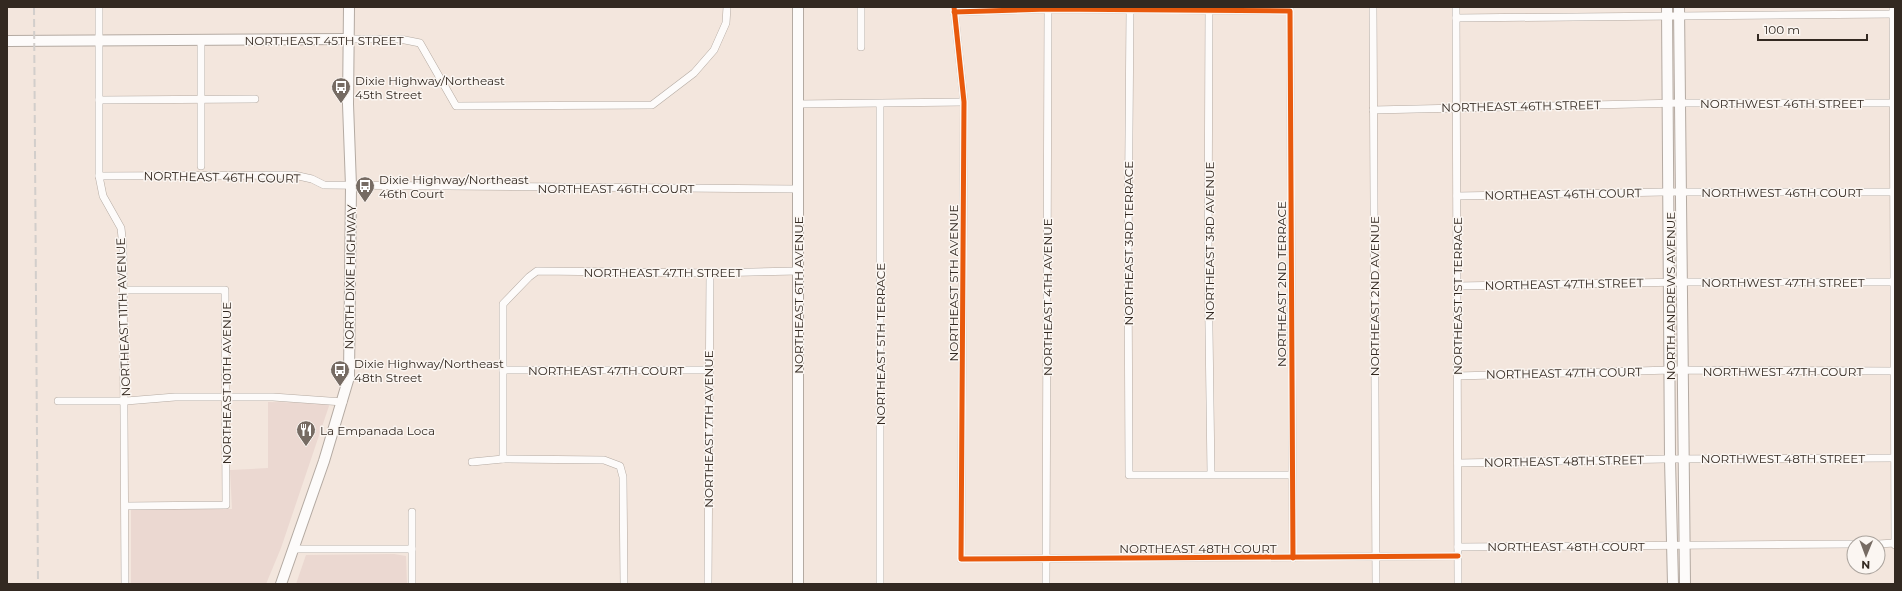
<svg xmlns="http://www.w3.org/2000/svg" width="1902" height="591" font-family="Montserrat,sans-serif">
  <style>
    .commercial { fill: #ebd8d1 }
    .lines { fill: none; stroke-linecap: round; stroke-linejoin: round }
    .street-casing { stroke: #b4aaa2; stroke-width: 8 }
    .secondary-casing { stroke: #b4aaa2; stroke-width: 12 }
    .street { stroke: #fdfbfa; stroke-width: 7 }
    .secondary { stroke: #fdfbfa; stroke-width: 10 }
    .rail { stroke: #d2cecb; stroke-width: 2; stroke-dasharray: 8 4; stroke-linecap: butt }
    .cycleway-casing { stroke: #fbf6f2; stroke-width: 8 }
    .cycleway { stroke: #e8590c; stroke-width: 5 }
    .labels { text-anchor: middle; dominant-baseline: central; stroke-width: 3; stroke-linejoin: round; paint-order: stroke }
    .street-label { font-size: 12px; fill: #332921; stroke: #fbf6f2 }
    .poi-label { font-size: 12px; fill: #332921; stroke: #fbf6f2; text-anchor: start }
  </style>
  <rect width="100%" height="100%" fill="#f3e6dd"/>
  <g class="commercial">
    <path d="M268,402L330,403L281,548L266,584H131V509H232L230,470L268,468Z"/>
    <path d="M394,554L406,556L407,584H296L306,555Z"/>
  </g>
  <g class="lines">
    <g class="street-casing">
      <g id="street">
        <path d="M99,7V176L103,196L121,228L123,247L125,584"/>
        <path d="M954,7L964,102L961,559L1458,556"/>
        <path d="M1209,7L1208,257L1211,474"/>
        <path d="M1373,7L1376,584"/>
        <path d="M1456,7L1458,584"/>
        <path d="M1893,7L1895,545"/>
        <path d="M1130,10L1128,257L1129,475H1291"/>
        <path d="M954,12L1048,9L1290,11L1293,558"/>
        <path d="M1456,18L1895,14"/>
        <path d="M349,39H400L420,43L456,106L652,105L694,73L714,50L726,23L727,7"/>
        <path d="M201,40V166"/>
        <path d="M861,47V7"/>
        <path d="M99,100L255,99"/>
        <path d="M798,104L964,102"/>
        <path d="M1373,110L1681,103H1895"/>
        <path d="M99,176L294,175L312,179L324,185L798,189"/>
        <path d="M1457,196L1664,192H1895"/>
        <path d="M1457,286L1686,282H1895"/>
        <path d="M124,290H225L226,505L126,506"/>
        <path d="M503,370H708"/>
        <path d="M1458,376L1671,370L1895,371"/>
        <path d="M58,401H126L175,397H273L343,402"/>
        <path d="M503,459V304L529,277L537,271L710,273L798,271"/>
        <path d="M472,462L503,459L604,460L620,466L623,477L624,584"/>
        <path d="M1458,463L1665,459L1895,458"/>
        <path d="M1878,544L1895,543"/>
        <path d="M1458,547L1854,544"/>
        <path d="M294,549H412"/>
        <path d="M412,584V512"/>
        <path d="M708,584L710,273"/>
        <path d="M880,584V104"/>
        <path d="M1046,584L1048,9"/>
      </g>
    </g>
    <g class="secondary-casing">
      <g id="secondary">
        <path d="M1667,7L1670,459L1673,584"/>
        <path d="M1679,7L1685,584"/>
        <path d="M7,41L349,39"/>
        <path d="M281,584L324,461L349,377L351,186L348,104L349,7"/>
        <path d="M798,584V7"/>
      </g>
    </g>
    <use href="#street" class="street"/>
    <use href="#secondary" class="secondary"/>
    <path class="rail" d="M34,7L38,584"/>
    <g class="cycleway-casing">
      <g id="cycleway">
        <path d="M954,7L964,102L961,559L1458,556"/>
        <path d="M954,12L1048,9L1290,11L1293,558"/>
      </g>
    </g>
    <use href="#cycleway" class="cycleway"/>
  </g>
  <defs>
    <g id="bus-pin" transform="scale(1)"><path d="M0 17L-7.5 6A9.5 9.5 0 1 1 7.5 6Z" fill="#766b63" stroke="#fbf6f2"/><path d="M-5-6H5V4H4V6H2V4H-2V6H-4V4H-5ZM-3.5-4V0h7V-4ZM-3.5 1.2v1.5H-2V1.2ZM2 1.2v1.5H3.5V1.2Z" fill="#fff"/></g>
    <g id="restaurant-pin" transform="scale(1)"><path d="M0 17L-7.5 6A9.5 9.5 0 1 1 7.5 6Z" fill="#766b63" stroke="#fbf6f2"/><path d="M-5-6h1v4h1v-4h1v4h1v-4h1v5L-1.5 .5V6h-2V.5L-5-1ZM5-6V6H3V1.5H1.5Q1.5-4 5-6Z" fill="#fff"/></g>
  </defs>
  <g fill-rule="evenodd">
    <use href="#bus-pin" x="341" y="87"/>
    <use href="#bus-pin" x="365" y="186"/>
    <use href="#bus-pin" x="340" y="370"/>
    <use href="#restaurant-pin" x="306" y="430"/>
  </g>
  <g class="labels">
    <g class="street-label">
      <text x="324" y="40">NORTHEAST 45TH STREET</text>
      <text x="1782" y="103">NORTHWEST 46TH STREET</text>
      <text transform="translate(1521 106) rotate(-1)">NORTHEAST 46TH STREET</text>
      <text transform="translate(222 177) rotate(1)">NORTHEAST 46TH COURT</text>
      <text x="616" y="188">NORTHEAST 46TH COURT</text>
      <text x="1782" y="192">NORTHWEST 46TH COURT</text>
      <text transform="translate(1563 194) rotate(-1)">NORTHEAST 46TH COURT</text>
      <text transform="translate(1209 241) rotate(-90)">NORTHEAST 3RD AVENUE</text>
      <text transform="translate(1128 243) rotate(-90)">NORTHEAST 3RD TERRACE</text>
      <text x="663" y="272">NORTHEAST 47TH STREET</text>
      <text transform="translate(350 277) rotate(-89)">NORTH DIXIE HIGHWAY</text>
      <text x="1783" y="282">NORTHWEST 47TH STREET</text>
      <text transform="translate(953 283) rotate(-90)">NORTHEAST 5TH AVENUE</text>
      <text transform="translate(1281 284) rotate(-90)">NORTHEAST 2ND TERRACE</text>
      <text transform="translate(1564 284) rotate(-1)">NORTHEAST 47TH STREET</text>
      <text transform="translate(798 295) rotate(-90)">NORTHEAST 6TH AVENUE</text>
      <text transform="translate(1374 296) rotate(-90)">NORTHEAST 2ND AVENUE</text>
      <text transform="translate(1457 296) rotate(-90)">NORTHEAST 1ST TERRACE</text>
      <text transform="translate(1670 296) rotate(-90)">NORTH ANDREWS AVENUE</text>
      <text transform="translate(1047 297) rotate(-90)">NORTHEAST 4TH AVENUE</text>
      <text transform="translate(123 317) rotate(-92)">NORTHEAST 11TH AVENUE</text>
      <text transform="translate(880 344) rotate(-90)">NORTHEAST 5TH TERRACE</text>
      <text x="606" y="370">NORTHEAST 47TH COURT</text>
      <text x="1783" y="371">NORTHWEST 47TH COURT</text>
      <text transform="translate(1564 373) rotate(-1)">NORTHEAST 47TH COURT</text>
      <text transform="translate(226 383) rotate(-90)">NORTHEAST 10TH AVENUE</text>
      <text transform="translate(708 429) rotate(-90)">NORTHEAST 7TH AVENUE</text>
      <text x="1783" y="458">NORTHWEST 48TH STREET</text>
      <text transform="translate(1564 461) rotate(-1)">NORTHEAST 48TH STREET</text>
      <text x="1566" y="546">NORTHEAST 48TH COURT</text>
      <text x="1198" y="548">NORTHEAST 48TH COURT</text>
    </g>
    <g class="poi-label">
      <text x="355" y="80">Dixie Highway/Northeast<tspan x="355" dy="14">45th Street</tspan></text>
      <text x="379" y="179">Dixie Highway/Northeast<tspan x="379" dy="14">46th Court</tspan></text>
      <text x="354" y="363">Dixie Highway/Northeast<tspan x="354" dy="14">48th Street</tspan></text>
      <text x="320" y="430">La Empanada Loca</text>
    </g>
  </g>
  <rect width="1902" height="591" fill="none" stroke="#332921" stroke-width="16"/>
  <g transform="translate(1866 555) rotate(181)"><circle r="19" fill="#fbf6f2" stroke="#aba49e"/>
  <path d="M0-3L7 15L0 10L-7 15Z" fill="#766b63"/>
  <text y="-6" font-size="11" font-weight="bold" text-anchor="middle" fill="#332921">N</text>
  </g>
  <path d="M1758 34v6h109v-6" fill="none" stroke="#332921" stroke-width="2"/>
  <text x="1764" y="34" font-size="12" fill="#332921" stroke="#fbf6f2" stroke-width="3" paint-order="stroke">100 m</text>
</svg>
